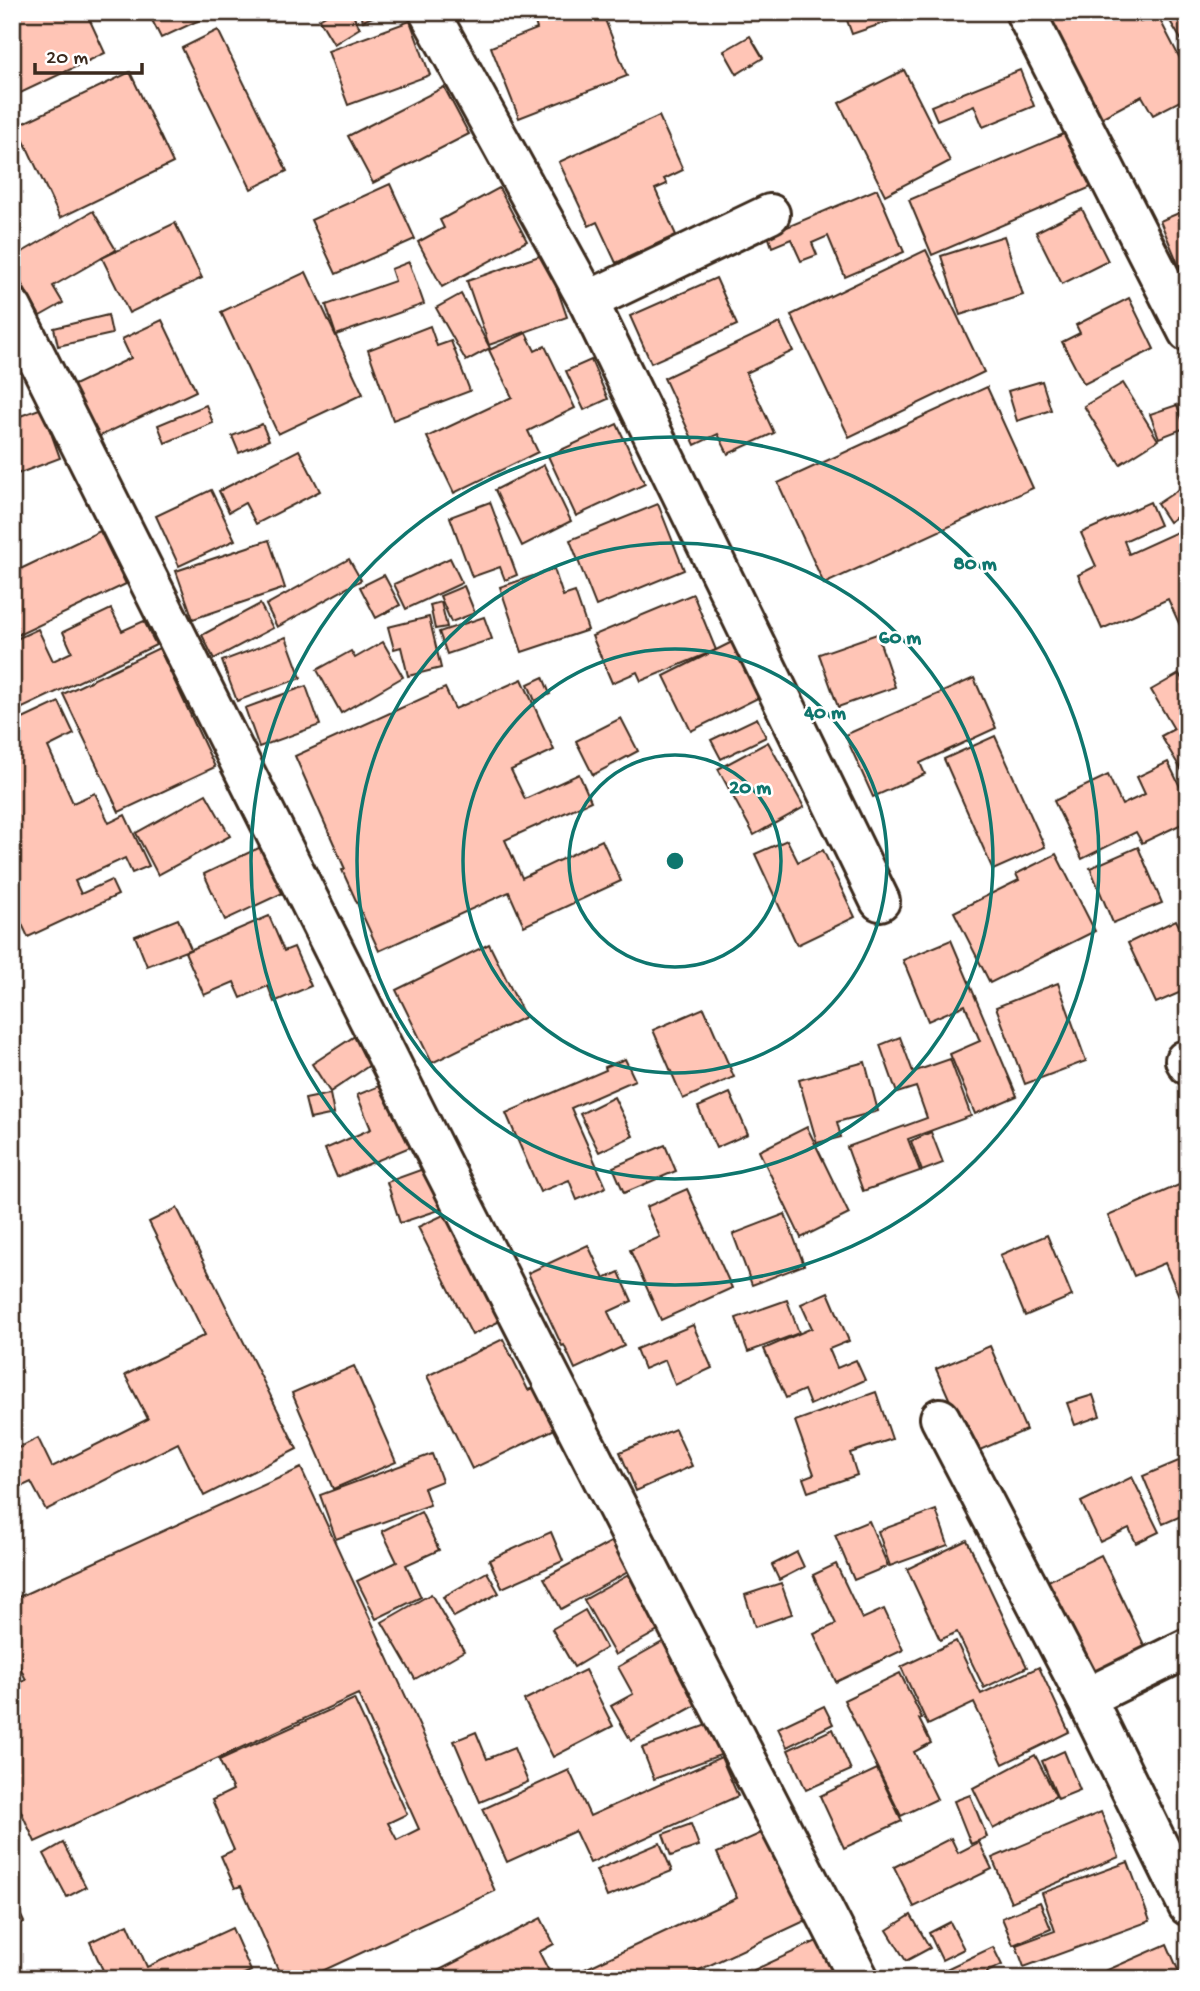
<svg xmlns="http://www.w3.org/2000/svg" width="1200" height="1991" font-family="'Gochi Hand',sans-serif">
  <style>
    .building { fill: #ffc5b6; stroke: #3b2a1e; stroke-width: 2 }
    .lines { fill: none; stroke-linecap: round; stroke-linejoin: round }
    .minor-casing { stroke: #3b2a1e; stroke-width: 44 }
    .minor { stroke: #fff; stroke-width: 38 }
    .ring { fill: none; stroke: #0f766e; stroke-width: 3.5 }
    .centre { fill: #0f766e; stroke: #fff; stroke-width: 3.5 }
    .ring-label { font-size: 21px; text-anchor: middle; font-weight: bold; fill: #0f766e; stroke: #fff; stroke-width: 5; stroke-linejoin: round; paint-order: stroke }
  </style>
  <rect width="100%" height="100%" fill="#fff"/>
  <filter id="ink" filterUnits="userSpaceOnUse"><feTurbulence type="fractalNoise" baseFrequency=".0143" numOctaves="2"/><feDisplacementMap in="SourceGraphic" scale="14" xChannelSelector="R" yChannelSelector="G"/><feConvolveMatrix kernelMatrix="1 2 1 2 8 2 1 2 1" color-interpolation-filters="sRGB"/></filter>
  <g filter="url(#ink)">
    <g class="building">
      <path d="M12,12H86L105,53L12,97Z"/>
      <path d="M148,12H206L208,16L161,38Z"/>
      <path d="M331,12H351L360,28L334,44L319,19Z"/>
      <path d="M360,12H385L363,21Z"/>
      <path d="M551,12H602L627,76L519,118L491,47L537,29L534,19Z"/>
      <path d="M844,12H916L852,34Z"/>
      <path d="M1047,12H1103L1104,16L1111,12H1136L1141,22L1157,14L1188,74V97L1153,115L1142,96L1097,120Z"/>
      <path d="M1184,12H1188V44L1185,46L1170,21Z"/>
      <path d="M410,21L430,75L348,105L328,51Z"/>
      <path d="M218,30L287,171L251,189L182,48Z"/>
      <path d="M750,36L763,58L737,74L724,51Z"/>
      <path d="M904,70L950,161L885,195L839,103Z"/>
      <path d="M1020,70L1034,106L983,127L974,105L937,120L931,106Z"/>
      <path d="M130,72L173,163L60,218L17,126Z"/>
      <path d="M444,87L469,134L373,183L348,136Z"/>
      <path d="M659,116L683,170L664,179L667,184L655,189L676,235L616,263L597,222L589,226L559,162Z"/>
      <path d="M1073,130L1096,185L932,255L909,200Z"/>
      <path d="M390,184L415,239L336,274L311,220Z"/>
      <path d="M499,188L527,241L442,287L418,242L444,228L440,220Z"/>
      <path d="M877,189L904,252L845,277L828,236L812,243L817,255L801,261L791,239L772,247L768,235Z"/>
      <path d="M1082,209L1108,261L1062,284L1036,232Z"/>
      <path d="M1188,209V287L1160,221Z"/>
      <path d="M93,211L116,250L53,286L63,303L40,316L12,267V258Z"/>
      <path d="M175,223L202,278L129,313L102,258Z"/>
      <path d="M1004,236L1023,295L960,315L941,256Z"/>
      <path d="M926,250L984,372L849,437L791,315Z"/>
      <path d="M545,254L567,317L489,345L467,281Z"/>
      <path d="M409,262L424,304L336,335L326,305L395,281L391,269Z"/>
      <path d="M306,272L363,394L278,434L221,312Z"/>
      <path d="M716,278L737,325L651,363L630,316Z"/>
      <path d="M461,294L490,348L466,361L436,308Z"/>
      <path d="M1129,298L1154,349L1084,384L1062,342L1080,333L1076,325Z"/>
      <path d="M108,315L112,334L58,346L54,328Z"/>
      <path d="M162,320L196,391L96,438L72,386L131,358L122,339Z"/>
      <path d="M780,323L793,351L746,373L774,433L728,454L718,434L695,445L664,378Z"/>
      <path d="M430,326L437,346L451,341L470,391L393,420L368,350Z"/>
      <path d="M526,333L535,351L545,346L575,408L528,431L538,452L454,493L427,437L512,397L489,350Z"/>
      <path d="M591,360L608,399L584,410L566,371Z"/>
      <path d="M1042,381L1051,410L1017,421L1008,391Z"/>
      <path d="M1123,383L1158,440L1120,464L1084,406Z"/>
      <path d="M987,387L1033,488L824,584L778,483Z"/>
      <path d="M206,405L213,423L165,443L158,425Z"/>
      <path d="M1177,405L1185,428L1159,438L1150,414Z"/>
      <path d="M42,408L60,458L12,476V419Z"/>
      <path d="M262,424L269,440L239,453L232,436Z"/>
      <path d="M617,424L645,484L576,516L548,456Z"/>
      <path d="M299,450L320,491L256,524L245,503L229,512L219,491Z"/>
      <path d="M544,465L571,521L522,546L495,490Z"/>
      <path d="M1181,488L1188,497V509L1169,522L1157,504Z"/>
      <path d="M211,490L235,540L179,566L156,516Z"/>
      <path d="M490,502L517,575L505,580L500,567L472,577L450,517Z"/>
      <path d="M1150,502L1160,525L1124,541L1129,554L1188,527V643L1168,599L1102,629L1078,575L1096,566L1081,533Z"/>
      <path d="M658,504L684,570L596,606L570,540Z"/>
      <path d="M100,531L126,584L12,638V573Z"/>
      <path d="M269,540L285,588L193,619L176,571Z"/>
      <path d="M450,558L462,583L406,609L394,584Z"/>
      <path d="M349,559L361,580L277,627L266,605Z"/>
      <path d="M554,569L563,596L575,592L588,630L522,652L500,587Z"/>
      <path d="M384,575L400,605L376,618L360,587Z"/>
      <path d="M464,586L475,613L451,622L440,596Z"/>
      <path d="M693,594L716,650L641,681L637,672L612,683L592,636Z"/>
      <path d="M441,602L447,627L435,629L430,605Z"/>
      <path d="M260,604L273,628L214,659L202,635Z"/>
      <path d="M111,609L122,631L144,621L156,645L12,713V641L38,629L53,661L72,652L63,632Z"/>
      <path d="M429,617L441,668L408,676L401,647L394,649L388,627Z"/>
      <path d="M484,617L492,639L447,654L439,632Z"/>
      <path d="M877,634L895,687L838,707L819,654Z"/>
      <path d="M286,637L301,678L237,701L222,661Z"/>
      <path d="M742,637L762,696L691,731L664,676Z"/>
      <path d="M383,642L403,677L341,713L317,670L351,651L355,658Z"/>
      <path d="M159,648L215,767L119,812L63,694Z"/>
      <path d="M1179,674L1188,689V781L1161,736L1174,729L1151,690Z"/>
      <path d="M543,677L550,694L535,701L528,684Z"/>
      <path d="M974,678L996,728L920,763L925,774L873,797L845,735Z"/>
      <path d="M522,679L554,750L511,770L525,799L579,774L591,801L505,840L522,878L602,840L621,881L524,926L509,892L379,951L342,870L345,869L295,756L445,688L455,709Z"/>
      <path d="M306,686L320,725L259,747L245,708Z"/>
      <path d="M59,702L74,734L48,747L73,803L95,793L109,823L125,815L149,866L132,873L125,858L75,881L81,894L111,880L118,895L28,937L12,903V724Z"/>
      <path d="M621,718L638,751L593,775L576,741Z"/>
      <path d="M757,718L766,737L721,759L711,740Z"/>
      <path d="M995,736L1045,847L993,870L944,759Z"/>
      <path d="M768,742L804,807L754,835L718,769Z"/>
      <path d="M1168,762L1188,803V821L1142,843L1136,832L1082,859L1054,801L1108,775L1122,805L1145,794L1137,777Z"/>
      <path d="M206,794L230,836L158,875L136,833Z"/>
      <path d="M787,840L798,862L823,850L855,917L797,945L755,854Z"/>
      <path d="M265,845L287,891L225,920L204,874Z"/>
      <path d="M1138,847L1162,903L1113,923L1090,868Z"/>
      <path d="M1056,854L1095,931L990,983L954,912L1019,880L1016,874Z"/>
      <path d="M269,916L284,951L294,947L311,986L274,1002L268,986L241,998L234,982L204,995L185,952Z"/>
      <path d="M178,919L191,949L147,966L135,936Z"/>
      <path d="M1176,920L1179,926L1188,922V989L1156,1003L1128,943Z"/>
      <path d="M951,940L1017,1096L975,1114L950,1054L980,1041L965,1005L928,1021L903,960Z"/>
      <path d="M489,944L525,1017L432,1063L396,990Z"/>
      <path d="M1058,983L1086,1061L1025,1084L996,1007Z"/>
      <path d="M704,1008L734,1077L683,1099L653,1030Z"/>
      <path d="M355,1036L373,1063L330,1092L312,1064Z"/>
      <path d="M900,1037L913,1072L950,1059L971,1116L908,1139L920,1171L863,1191L847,1147L927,1118L916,1087L897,1093L880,1045Z"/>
      <path d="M625,1059L635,1080L571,1108L606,1187L577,1200L569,1180L540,1192L506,1113L606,1070L605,1067Z"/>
      <path d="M865,1062L878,1111L837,1122L841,1137L817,1143L799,1080Z"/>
      <path d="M389,1082L415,1145L337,1177L325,1149L371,1129L357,1095Z"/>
      <path d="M730,1093L748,1134L716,1148L698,1107Z"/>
      <path d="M330,1094L334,1114L310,1119L305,1099Z"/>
      <path d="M614,1097L633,1136L599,1152L580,1114Z"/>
      <path d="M807,1127L849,1214L801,1238L759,1151Z"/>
      <path d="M931,1132L943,1163L922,1171L911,1141Z"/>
      <path d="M665,1145L676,1171L624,1193L613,1167Z"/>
      <path d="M437,1164L451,1206L400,1223L387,1182Z"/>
      <path d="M1188,1181V1292L1179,1296L1165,1263L1134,1276L1108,1216Z"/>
      <path d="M687,1189L732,1288L661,1320L630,1250L660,1237L646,1207Z"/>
      <path d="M177,1208L297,1449L204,1496L178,1443L46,1510L31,1482L12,1491V1451L38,1438L52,1467L148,1419L125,1375L205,1335L149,1222Z"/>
      <path d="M452,1211L506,1318L472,1335L418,1227Z"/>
      <path d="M785,1214L804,1265L752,1285L733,1234Z"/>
      <path d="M1047,1235L1072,1296L1025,1316L1000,1255Z"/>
      <path d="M588,1245L604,1279L619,1272L632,1301L608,1312L624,1346L575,1369L564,1345L562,1346L528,1273Z"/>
      <path d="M828,1292L849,1341L829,1349L837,1368L856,1360L865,1380L810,1405L804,1390L786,1398L764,1349L812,1328L801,1304Z"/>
      <path d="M787,1300L799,1333L748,1352L736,1318Z"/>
      <path d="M693,1325L712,1368L675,1385L665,1360L644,1369L636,1349Z"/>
      <path d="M503,1339L528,1390L539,1386L559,1427L472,1469L427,1376Z"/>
      <path d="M990,1346L1026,1430L973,1453L936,1369Z"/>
      <path d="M354,1366L396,1462L333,1489L292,1393Z"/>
      <path d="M876,1392L892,1439L850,1453L857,1475L808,1492L803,1478L814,1474L795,1421Z"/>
      <path d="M1093,1395L1100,1416L1075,1425L1067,1403Z"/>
      <path d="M675,1429L692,1466L636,1491L620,1452Z"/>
      <path d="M432,1454L442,1481L424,1488L430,1505L336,1539L320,1495Z"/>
      <path d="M1188,1457V1513L1163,1524L1143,1476Z"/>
      <path d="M301,1468L495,1891L305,1979H282L241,1886L235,1888L221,1856L234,1850L212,1800L233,1790L219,1760L354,1699L407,1814L388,1823L397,1840L419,1829L358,1694L35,1842L19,1807L12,1811V1686L26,1680L12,1650V1600Z"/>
      <path d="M1132,1477L1159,1532L1136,1543L1129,1528L1100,1542L1081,1502Z"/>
      <path d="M936,1510L948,1545L890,1566L878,1531Z"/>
      <path d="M421,1512L439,1550L406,1565L421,1597L376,1619L357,1581L397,1562L382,1531Z"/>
      <path d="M869,1521L888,1566L854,1580L835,1535Z"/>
      <path d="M551,1532L563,1561L502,1588L489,1560Z"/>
      <path d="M618,1538L635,1568L561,1609L544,1578Z"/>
      <path d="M967,1540L1027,1667L984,1688L957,1632L940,1640L907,1569Z"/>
      <path d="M797,1552L804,1567L779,1580L772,1565Z"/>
      <path d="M1101,1555L1146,1649L1089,1676L1044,1583Z"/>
      <path d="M836,1564L862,1619L884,1609L903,1650L836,1682L814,1634L836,1624L813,1575Z"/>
      <path d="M487,1572L499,1593L454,1617L443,1597Z"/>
      <path d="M634,1572L665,1627L615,1655L584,1600Z"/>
      <path d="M1188,1574V1591L1182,1576Z"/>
      <path d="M781,1583L792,1614L755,1627L745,1595Z"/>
      <path d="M431,1594L464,1651L415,1679L382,1622Z"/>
      <path d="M585,1610L606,1648L574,1667L552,1629Z"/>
      <path d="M666,1640L700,1703L631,1741L611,1706L633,1694L618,1667Z"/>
      <path d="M956,1641L981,1694L1039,1667L1069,1732L1003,1764L974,1703L928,1725L901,1667Z"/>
      <path d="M585,1670L613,1726L553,1757L524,1700Z"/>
      <path d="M900,1673L922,1718L919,1719L931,1743L914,1752L937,1799L901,1816L844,1700Z"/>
      <path d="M824,1706L833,1724L787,1747L778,1728Z"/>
      <path d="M715,1722L726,1753L654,1779L642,1748Z"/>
      <path d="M833,1729L851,1770L806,1790L788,1750Z"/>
      <path d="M476,1732L487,1759L514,1748L528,1782L480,1802L454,1741Z"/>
      <path d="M1064,1751L1080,1790L1058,1799L1042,1761Z"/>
      <path d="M1035,1755L1056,1796L993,1829L973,1788Z"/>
      <path d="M721,1757L738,1796L590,1863L575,1831L507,1862L483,1809L569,1770L590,1816Z"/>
      <path d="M877,1769L902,1821L844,1848L820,1796Z"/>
      <path d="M970,1795L987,1837L971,1844L954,1801Z"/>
      <path d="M1101,1812L1119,1857L1011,1902L992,1858Z"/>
      <path d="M691,1824L699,1846L671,1856L663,1834Z"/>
      <path d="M768,1830L809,1919L680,1979H572L570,1976L737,1898L717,1853Z"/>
      <path d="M951,1838L958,1853L979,1842L992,1869L914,1907L894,1867Z"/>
      <path d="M63,1843L86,1887L67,1897L44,1854Z"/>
      <path d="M660,1843L672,1871L607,1897L596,1870Z"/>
      <path d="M1128,1862L1150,1921L1024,1967L1016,1945L1055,1931L1042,1893Z"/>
      <path d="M12,1897L24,1922L12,1928Z"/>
      <path d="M1040,1902L1051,1929L1013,1945L1002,1918Z"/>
      <path d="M911,1915L930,1948L906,1961L887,1930Z"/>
      <path d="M541,1918L554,1944L539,1952L553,1979H422Z"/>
      <path d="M950,1922L964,1949L942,1960L929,1933Z"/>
      <path d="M128,1924L147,1967L232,1928L251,1971L233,1979H107L90,1942Z"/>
      <path d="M819,1940L837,1979H758L754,1970Z"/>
      <path d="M1167,1944L1182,1979H1087Z"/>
      <path d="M993,1947L1002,1965L987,1972L990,1979H925Z"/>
    </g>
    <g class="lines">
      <g class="minor-casing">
        <g id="minor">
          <path d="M429,12L588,301L880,901"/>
          <path d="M1025,12L1188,332"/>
          <path d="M588,301L770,214"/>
          <path d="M12,308L443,1167L859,1979"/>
          <path d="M1185,1060L1188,1065"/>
          <path d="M940,1418L1086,1698L1188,1906"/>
          <path d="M1086,1698L1188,1648"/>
        </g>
      </g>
      <use href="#minor" class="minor"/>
    </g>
  </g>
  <g class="ring">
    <circle cx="675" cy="861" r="106"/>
    <circle cx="675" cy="861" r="212"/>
    <circle cx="675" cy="861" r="318"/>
    <circle cx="675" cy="861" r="424"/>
  </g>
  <circle cx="675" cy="861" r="10" class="centre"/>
  <g class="ring-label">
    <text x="975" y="569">80 m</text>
    <text x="900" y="643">60 m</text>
    <text x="825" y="718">40 m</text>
    <text x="750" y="793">20 m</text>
  </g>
  <rect width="1200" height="1991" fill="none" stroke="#fff" stroke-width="42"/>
  <rect x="21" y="21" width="1158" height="1949" fill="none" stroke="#3b2a1e" stroke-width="2.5" filter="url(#ink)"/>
  <path d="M35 63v10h107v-10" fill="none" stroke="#3b2a1e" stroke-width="3.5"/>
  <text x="46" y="63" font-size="21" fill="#3b2a1e" stroke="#ffffff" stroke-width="5" paint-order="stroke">20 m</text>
</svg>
